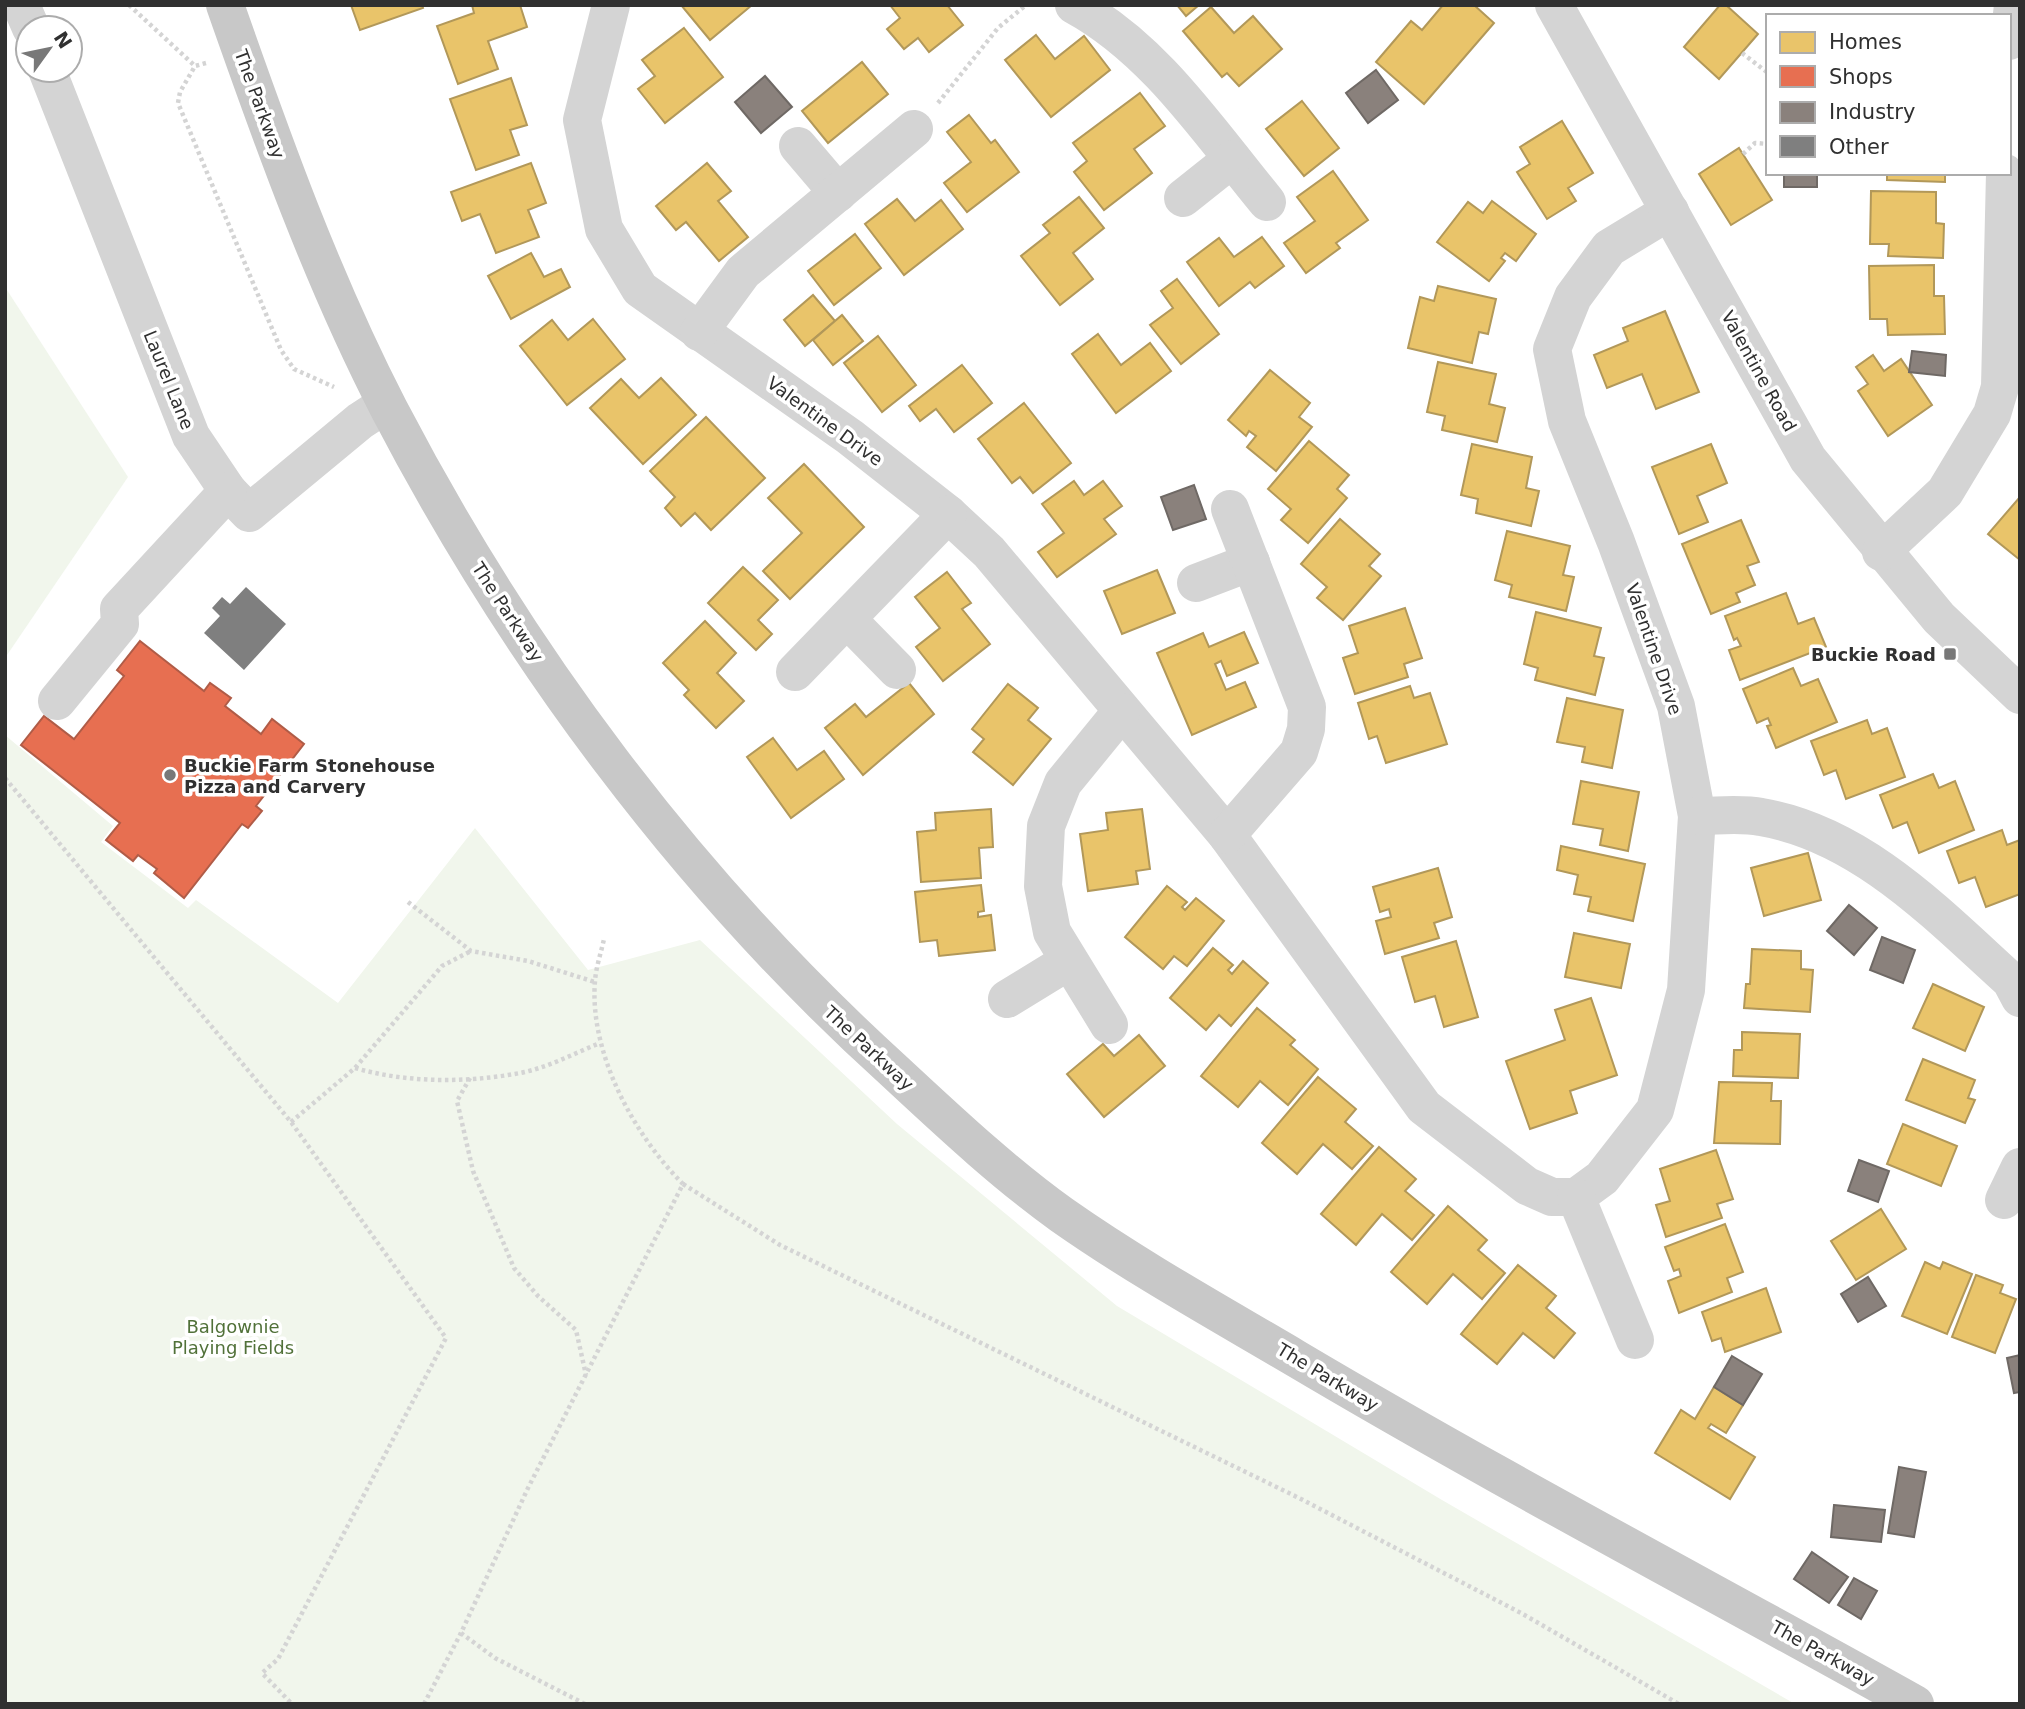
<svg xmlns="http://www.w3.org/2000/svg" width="2025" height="1709" font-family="'DejaVu Sans',sans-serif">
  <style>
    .green { fill: #f1f6ec }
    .homes { fill: #e9c46a; stroke: #b29859; stroke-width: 2 }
    .shops { fill: #e76f51; stroke: #b05c47; stroke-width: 2 }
    .industry { fill: #8a817c; stroke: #6f6965; stroke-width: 2 }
    .building { fill: #7f7f7f }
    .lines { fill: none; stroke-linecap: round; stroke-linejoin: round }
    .path { stroke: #d4d4d4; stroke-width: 4.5; stroke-dasharray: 3.5 3.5; stroke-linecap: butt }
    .minor { stroke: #d4d4d4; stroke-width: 38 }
    .major { stroke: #c8c8c8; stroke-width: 38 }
    .poi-dot { fill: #787878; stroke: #fff; stroke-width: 2.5 }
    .labels { text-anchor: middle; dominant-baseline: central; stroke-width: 7; stroke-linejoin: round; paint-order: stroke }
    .street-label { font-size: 18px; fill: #303030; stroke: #fff }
    .poi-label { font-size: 18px; font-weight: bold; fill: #303030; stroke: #fff; text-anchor: end }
    .park-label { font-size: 18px; fill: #517139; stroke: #fff }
  </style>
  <rect width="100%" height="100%" fill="#fff"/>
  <g class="green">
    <path d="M5,287L128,477L5,658Z"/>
    <path d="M5,735L113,826L101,842L188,908L196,900L338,1003L475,828L588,970L700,940L897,1124L1117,1306L1442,1500L1795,1704H5Z"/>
  </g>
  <g class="homes">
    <path d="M351,5H422L423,8L360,30Z"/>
    <path d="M520,5L527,27L488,41L498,69L458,84L437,26L474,13L472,5Z"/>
    <path d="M681,5H752L710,40Z"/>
    <path d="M890,5H947L963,25L929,52L918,38L904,49L887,29L900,18Z"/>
    <path d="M1177,5H1199L1186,16Z"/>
    <path d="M1443,5H1474L1494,23L1424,104L1376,62L1411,21L1422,30Z"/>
    <path d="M1720,5H1726L1758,34L1719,79L1684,47Z"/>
    <path d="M1211,7L1234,33L1253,16L1282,49L1239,86L1227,73L1222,77L1183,31Z"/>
    <path d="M684,28L723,77L665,123L638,89L655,76L642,60Z"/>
    <path d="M1036,35L1055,59L1084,36L1110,70L1051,117L1005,60Z"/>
    <path d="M862,62L888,94L828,143L802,111Z"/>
    <path d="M511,78L527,125L510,130L519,155L476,170L450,99Z"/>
    <path d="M1140,93L1165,126L1134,149L1152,173L1104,210L1074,172L1087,161L1073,143Z"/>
    <path d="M1302,101L1339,148L1304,176L1266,129Z"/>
    <path d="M969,115L991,143L995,140L1019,172L967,212L944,183L971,162L947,132Z"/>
    <path d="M1562,121L1593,173L1568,188L1576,201L1547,219L1517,172L1530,164L1520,147Z"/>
    <path d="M1739,148L1772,200L1731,225L1699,174Z"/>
    <path d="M531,163L546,203L528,210L539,237L496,253L480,214L462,221L451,192Z"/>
    <path d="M707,163L731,191L718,201L748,237L719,261L686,222L676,230L656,206Z"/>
    <path d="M1333,171L1368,220L1336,243L1340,248L1306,273L1284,243L1315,221L1297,197Z"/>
    <path d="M1887,173H1945V182L1887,180Z"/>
    <path d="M1871,191L1936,192V223L1944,224L1943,258L1888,256L1889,244H1870Z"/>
    <path d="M1079,197L1104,228L1073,253L1093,279L1060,305L1021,256L1050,233L1043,225Z"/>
    <path d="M897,199L915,221L941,200L963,229L904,275L865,224Z"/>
    <path d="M1492,201L1536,234L1516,261L1505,253L1501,258L1505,261L1489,281L1437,242L1468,202L1483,213Z"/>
    <path d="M855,234L881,268L834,305L808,271Z"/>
    <path d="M1262,237L1284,266L1255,288L1250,282L1219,306L1187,262L1219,238L1234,257Z"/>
    <path d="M531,253L544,277L561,269L570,287L511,319L488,276Z"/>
    <path d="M1934,265V296H1944L1945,334L1888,335L1887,319H1870L1869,266Z"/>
    <path d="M1177,279L1219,334L1181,364L1150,325L1173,308L1161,291Z"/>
    <path d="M1438,286L1496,299L1488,334L1479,332L1472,363L1408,348L1420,297L1434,301Z"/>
    <path d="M813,295L835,321L805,346L784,320Z"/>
    <path d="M1665,311L1699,392L1656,409L1642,374L1607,388L1594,355L1628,341L1623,328Z"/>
    <path d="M842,315L863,341L833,365L813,340Z"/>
    <path d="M593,319L625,359L567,405L520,346L552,320L568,340Z"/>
    <path d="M1098,334L1121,365L1150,343L1171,371L1116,413L1072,354Z"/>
    <path d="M878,336L916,385L882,412L844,363Z"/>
    <path d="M1873,355L1884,371L1901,359L1932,405L1888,436L1858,391L1868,384L1856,367Z"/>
    <path d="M1438,362L1496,374L1489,404L1505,408L1497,442L1442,430L1445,416L1427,412Z"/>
    <path d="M962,365L992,403L954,432L936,409L920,421L909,406Z"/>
    <path d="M1270,370L1310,403L1299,417L1312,427L1276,471L1247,447L1256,436L1249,431L1246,436L1228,420Z"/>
    <path d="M661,378L696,415L643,464L590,408L621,379L639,398Z"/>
    <path d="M1024,403L1071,463L1033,493L1020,477L1012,483L978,439Z"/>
    <path d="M706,417L765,478L711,530L695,513L681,526L665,508L675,497L650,471Z"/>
    <path d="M1309,441L1349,475L1337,489L1347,498L1308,543L1281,520L1291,509L1268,489Z"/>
    <path d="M1472,444L1532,457L1526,488L1539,491L1531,526L1476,513L1478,499L1461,495Z"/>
    <path d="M1711,444L1727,483L1697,496L1708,522L1679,534L1652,467Z"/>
    <path d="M804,464L864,527L790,599L763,571L802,533L768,498Z"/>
    <path d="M1074,481L1084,495L1103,481L1122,506L1104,519L1116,534L1057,577L1038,552L1064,533L1042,504Z"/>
    <path d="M2020,497V560L1988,534Z"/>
    <path d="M1340,519L1380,554L1369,566L1381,576L1343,620L1317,598L1327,587L1301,564Z"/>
    <path d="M1741,520L1759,562L1747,566L1755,585L1736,593L1740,602L1711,614L1682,544Z"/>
    <path d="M1507,531L1570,546L1563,575L1574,577L1566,611L1509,597L1512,585L1495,580Z"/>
    <path d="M743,567L778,600L758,620L772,634L756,650L708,603Z"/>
    <path d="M1157,570L1175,613L1122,634L1104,591Z"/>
    <path d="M947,572L971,603L962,609L990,644L943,681L916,647L940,628L915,597Z"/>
    <path d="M1786,593L1798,624L1814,618L1826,647L1740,680L1729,650L1741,646L1737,638L1734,640L1725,616Z"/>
    <path d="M1405,608L1422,658L1404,664L1408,677L1355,694L1343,658L1358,653L1349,626Z"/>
    <path d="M1536,612L1601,628L1594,656L1604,658L1595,695L1535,680L1538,668L1524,664Z"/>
    <path d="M705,621L736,653L717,673L744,701L716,728L684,695L689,690L663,663Z"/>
    <path d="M1244,632L1258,663L1227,676L1221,661L1215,664L1226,690L1245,682L1256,707L1192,735L1157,653L1203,633L1209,647Z"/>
    <path d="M1793,668L1801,686L1818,679L1837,722L1776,748L1767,726L1771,725L1768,718L1757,723L1743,689Z"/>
    <path d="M909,683L934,714L863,775L825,728L855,704L866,717Z"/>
    <path d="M1008,684L1038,708L1028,720L1051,739L1013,785L973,752L984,739L972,729Z"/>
    <path d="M1410,686L1414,698L1430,693L1447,744L1386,763L1377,736L1369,739L1358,703Z"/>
    <path d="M1567,698L1623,710L1612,768L1582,762L1585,747L1557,742Z"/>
    <path d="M1867,720L1872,734L1887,728L1905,777L1846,799L1836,770L1824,775L1811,741Z"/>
    <path d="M773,738L797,770L824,751L844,779L791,818L747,757Z"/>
    <path d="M1933,774L1939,788L1955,781L1974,830L1919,853L1907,822L1893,828L1880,795Z"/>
    <path d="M1581,781L1639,792L1628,851L1600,845L1603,829L1573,824Z"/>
    <path d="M991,809L993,847L979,848L981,878L921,882L917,832L936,830L935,813Z"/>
    <path d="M1142,809L1150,869L1136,871L1138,884L1088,891L1080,834L1108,830L1106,813Z"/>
    <path d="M2002,830L2007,845L2020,840V894L1986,907L1975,877L1959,883L1947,851Z"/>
    <path d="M1561,846L1645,864L1633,921L1588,911L1591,897L1574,894L1578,875L1557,870Z"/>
    <path d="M1808,853L1821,900L1764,916L1751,868Z"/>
    <path d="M1438,868L1452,917L1434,923L1439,938L1385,954L1376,921L1391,917L1389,909L1380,912L1373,887Z"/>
    <path d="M981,885L984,911L978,912V917L991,915L995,950L939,956L937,940L920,942L915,892Z"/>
    <path d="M1167,886L1187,902L1182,907L1185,910L1196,898L1224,921L1187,966L1174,956L1163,969L1125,937Z"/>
    <path d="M1574,933L1630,944L1621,988L1565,977Z"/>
    <path d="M1456,941L1478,1017L1444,1027L1435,996L1415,1002L1402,957Z"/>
    <path d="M1213,948L1233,965L1228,970L1232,974L1243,961L1268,983L1231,1026L1219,1015L1206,1030L1170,998Z"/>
    <path d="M1752,949L1801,951V969L1813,970L1810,1012L1744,1008L1746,984H1750Z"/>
    <path d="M1933,984L1984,1007L1965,1051L1913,1028Z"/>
    <path d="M1591,998L1617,1075L1570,1091L1577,1113L1530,1129L1506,1061L1565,1040L1555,1010Z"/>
    <path d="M1257,1008L1295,1040L1290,1045L1318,1069L1288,1105L1260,1081L1238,1107L1201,1076Z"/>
    <path d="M1742,1032L1800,1034L1798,1078L1733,1076L1734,1050H1742Z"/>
    <path d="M1139,1035L1165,1066L1104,1117L1067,1074L1103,1044L1114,1056Z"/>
    <path d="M1923,1059L1975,1080L1968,1098L1975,1100L1965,1123L1906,1100Z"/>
    <path d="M1318,1077L1356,1109L1345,1122L1373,1146L1352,1169L1323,1144L1297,1174L1262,1143Z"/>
    <path d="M1719,1082L1772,1083L1771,1101H1781L1780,1144L1714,1143Z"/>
    <path d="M1903,1124L1957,1146L1941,1186L1887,1164Z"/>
    <path d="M1379,1147L1416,1179L1405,1191L1434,1215L1412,1240L1382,1214L1356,1245L1321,1214Z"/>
    <path d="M1716,1150L1733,1199L1717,1204L1722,1218L1666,1237L1656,1205L1670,1201L1660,1169Z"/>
    <path d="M1448,1206L1487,1240L1478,1250L1505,1273L1482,1299L1453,1274L1427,1304L1391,1272Z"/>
    <path d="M1881,1209L1906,1249L1856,1280L1831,1241Z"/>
    <path d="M1725,1224L1743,1272L1727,1278L1732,1292L1679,1313L1668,1281L1681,1276L1679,1269L1674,1271L1665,1247Z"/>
    <path d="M1925,1262L1940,1269L1943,1262L1972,1274L1947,1334L1902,1316Z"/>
    <path d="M1518,1265L1556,1296L1546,1308L1575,1333L1554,1358L1523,1333L1497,1364L1461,1334Z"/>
    <path d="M1976,1275L2003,1285L2000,1293L2016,1299L1995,1353L1952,1337Z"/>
    <path d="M1766,1288L1781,1332L1725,1352L1721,1338L1712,1341L1702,1312Z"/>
    <path d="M1714,1387L1743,1405L1726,1433L1711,1424L1708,1428L1755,1457L1730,1499L1655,1453L1681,1410L1695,1419Z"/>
  </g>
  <path class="shops" d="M140,641L204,691L210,683L231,698L225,706L261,734L272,719L304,744L256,806L262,811L248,828L242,824L184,898L154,873L157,869L138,855L133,861L106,840L120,823L21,745L44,716L74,739L124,676L117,670Z"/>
  <g class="industry">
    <path d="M1376,70L1398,100L1368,123L1346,93Z"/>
    <path d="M765,76L792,107L761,133L735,102Z"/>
    <rect x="1784" y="173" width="33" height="14"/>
    <path d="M1912,351L1946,355L1945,376L1909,372Z"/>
    <path d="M1194,485L1206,519L1173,530L1161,497Z"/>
    <path d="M1849,905L1877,928L1854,955L1827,931Z"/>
    <path d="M1882,937L1915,950L1903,983L1870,970Z"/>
    <path d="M1859,1160L1889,1171L1878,1202L1848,1191Z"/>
    <path d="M1868,1277L1886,1306L1858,1322L1841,1294Z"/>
    <path d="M2020,1355V1392L2014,1393L2007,1358Z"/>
    <path d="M1732,1356L1762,1374L1743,1405L1714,1387Z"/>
    <path d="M1899,1467L1926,1472L1914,1537L1888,1533Z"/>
    <path d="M1834,1505L1885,1510L1881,1542L1831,1537Z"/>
    <path d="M1812,1552L1848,1577L1829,1603L1794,1579Z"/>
    <path d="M1854,1578L1877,1591L1861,1619L1838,1605Z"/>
  </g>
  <path class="building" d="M246,587L286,624L244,670L204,633L220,616L212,608L222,597L230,604Z"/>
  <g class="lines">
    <g class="path">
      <path d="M129,5L195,66"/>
      <path d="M1742,53L1768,73"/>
      <path d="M206,63L195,66L180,92L178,103L281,350L294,369L334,387"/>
      <path d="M938,103L998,28L1026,5"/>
      <path d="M1743,154L1755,143L1768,144"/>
      <path d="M5,778L291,1122L446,1338L278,1659L262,1673L292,1704"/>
      <path d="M408,902L471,951L528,961L595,982"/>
      <path d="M355,1068C407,1083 466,1083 520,1073C547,1068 575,1053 600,1043"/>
      <path d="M470,1078L457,1101L473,1171L514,1268L538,1296L576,1330L586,1375"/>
      <path d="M291,1122L355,1068L442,966L471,951"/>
      <path d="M683,1184L780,1245L1299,1498L1521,1613L1679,1704"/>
      <path d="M424,1704L461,1633"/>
      <path d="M585,1704L495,1658L461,1633L528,1488L683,1184C634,1135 589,1053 595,981C596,967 601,953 604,939"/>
    </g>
    <g class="minor">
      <path d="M21,5L31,28"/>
      <path d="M611,5L582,120L604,229L640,289L850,437L948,514L989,552L1227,835L1424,1107L1527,1186L1552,1197H1576L1602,1178L1655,1110L1686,990L1697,816L1676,706L1616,542L1567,421L1552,349L1573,297L1609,248L1670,211"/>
      <path d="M1074,5C1155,49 1209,132 1267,202"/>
      <path d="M1554,5L1808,459L1939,618L2020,695"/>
      <path d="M2009,41L2013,5"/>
      <path d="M47,70L191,436L228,491L249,513L360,421L386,404"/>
      <path d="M798,146L838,193"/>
      <path d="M1183,198L1232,159"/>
      <path d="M699,332L743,272L914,129"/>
      <path d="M1881,552L1945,492L1992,414L2000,387L2005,173"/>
      <path d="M1196,583L1251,562"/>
      <path d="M847,619L897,670"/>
      <path d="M795,672L948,514"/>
      <path d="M57,701L120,624L119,609L228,491"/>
      <path d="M1697,816C1718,816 1741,813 1761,817C1862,834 1939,916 2011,981L2020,998"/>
      <path d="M1227,835L1299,752L1306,729L1307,707L1230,509"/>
      <path d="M1007,999L1069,961"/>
      <path d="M1109,1025L1052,932L1043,886L1046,826L1063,783L1121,712"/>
      <path d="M1576,1197L1635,1340"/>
      <path d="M2004,1200L2020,1167"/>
    </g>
    <path class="major" d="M225,5C273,142 322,279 389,409C517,655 686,882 892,1069C946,1119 1002,1172 1062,1215C1136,1267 1217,1312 1295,1358C1499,1479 1709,1589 1915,1704"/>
  </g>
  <g class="poi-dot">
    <rect x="1943" y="647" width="14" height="14" rx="3.5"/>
    <circle cx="170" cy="775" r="7"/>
  </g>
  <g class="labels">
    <g class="street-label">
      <text transform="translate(260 104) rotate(70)">The Parkway</text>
      <text transform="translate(1759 371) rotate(61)">Valentine Road</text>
      <text transform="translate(169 380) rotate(68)">Laurel Lane</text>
      <text transform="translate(825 421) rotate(36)">Valentine Drive</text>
      <text transform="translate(508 612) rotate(57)">The Parkway</text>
      <text transform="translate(1654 649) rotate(71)">Valentine Drive</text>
      <text transform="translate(869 1048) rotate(43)">The Parkway</text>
      <text transform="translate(1328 1377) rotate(31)">The Parkway</text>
      <text transform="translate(1823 1653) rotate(29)">The Parkway</text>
    </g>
    <g class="poi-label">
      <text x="1936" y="654">Buckie Road</text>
      <text x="184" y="765" text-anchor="start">Buckie Farm Stonehouse<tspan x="184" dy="21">Pizza and Carvery</tspan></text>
    </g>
    <g class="park-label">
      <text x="233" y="1326">Balgownie<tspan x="233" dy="21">Playing Fields</tspan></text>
    </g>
  </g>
  <rect width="2025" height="1709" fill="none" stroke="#303030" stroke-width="14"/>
  <rect x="1766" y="14" width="245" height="161" fill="#ffffff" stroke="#acacac" stroke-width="2"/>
  <rect x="1780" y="32" width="35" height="21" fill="#e9c46a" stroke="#acacac" stroke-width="2"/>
  <text x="1829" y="49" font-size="21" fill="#303030">Homes</text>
  <rect x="1780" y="66" width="35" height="21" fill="#e76f51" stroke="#acacac" stroke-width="2"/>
  <text x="1829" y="84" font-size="21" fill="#303030">Shops</text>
  <rect x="1780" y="102" width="35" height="21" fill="#8a817c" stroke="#acacac" stroke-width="2"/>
  <text x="1829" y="119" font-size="21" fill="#303030">Industry</text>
  <rect x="1780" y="136" width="35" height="21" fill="#7f7f7f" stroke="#acacac" stroke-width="2"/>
  <text x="1829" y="154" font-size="21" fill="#303030">Other</text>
  <g transform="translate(49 49) rotate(57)"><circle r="33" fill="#ffffff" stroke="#acacac" stroke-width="2"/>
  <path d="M0-5L12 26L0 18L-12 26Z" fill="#787878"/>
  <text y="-10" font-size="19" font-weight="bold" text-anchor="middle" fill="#303030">N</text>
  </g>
</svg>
